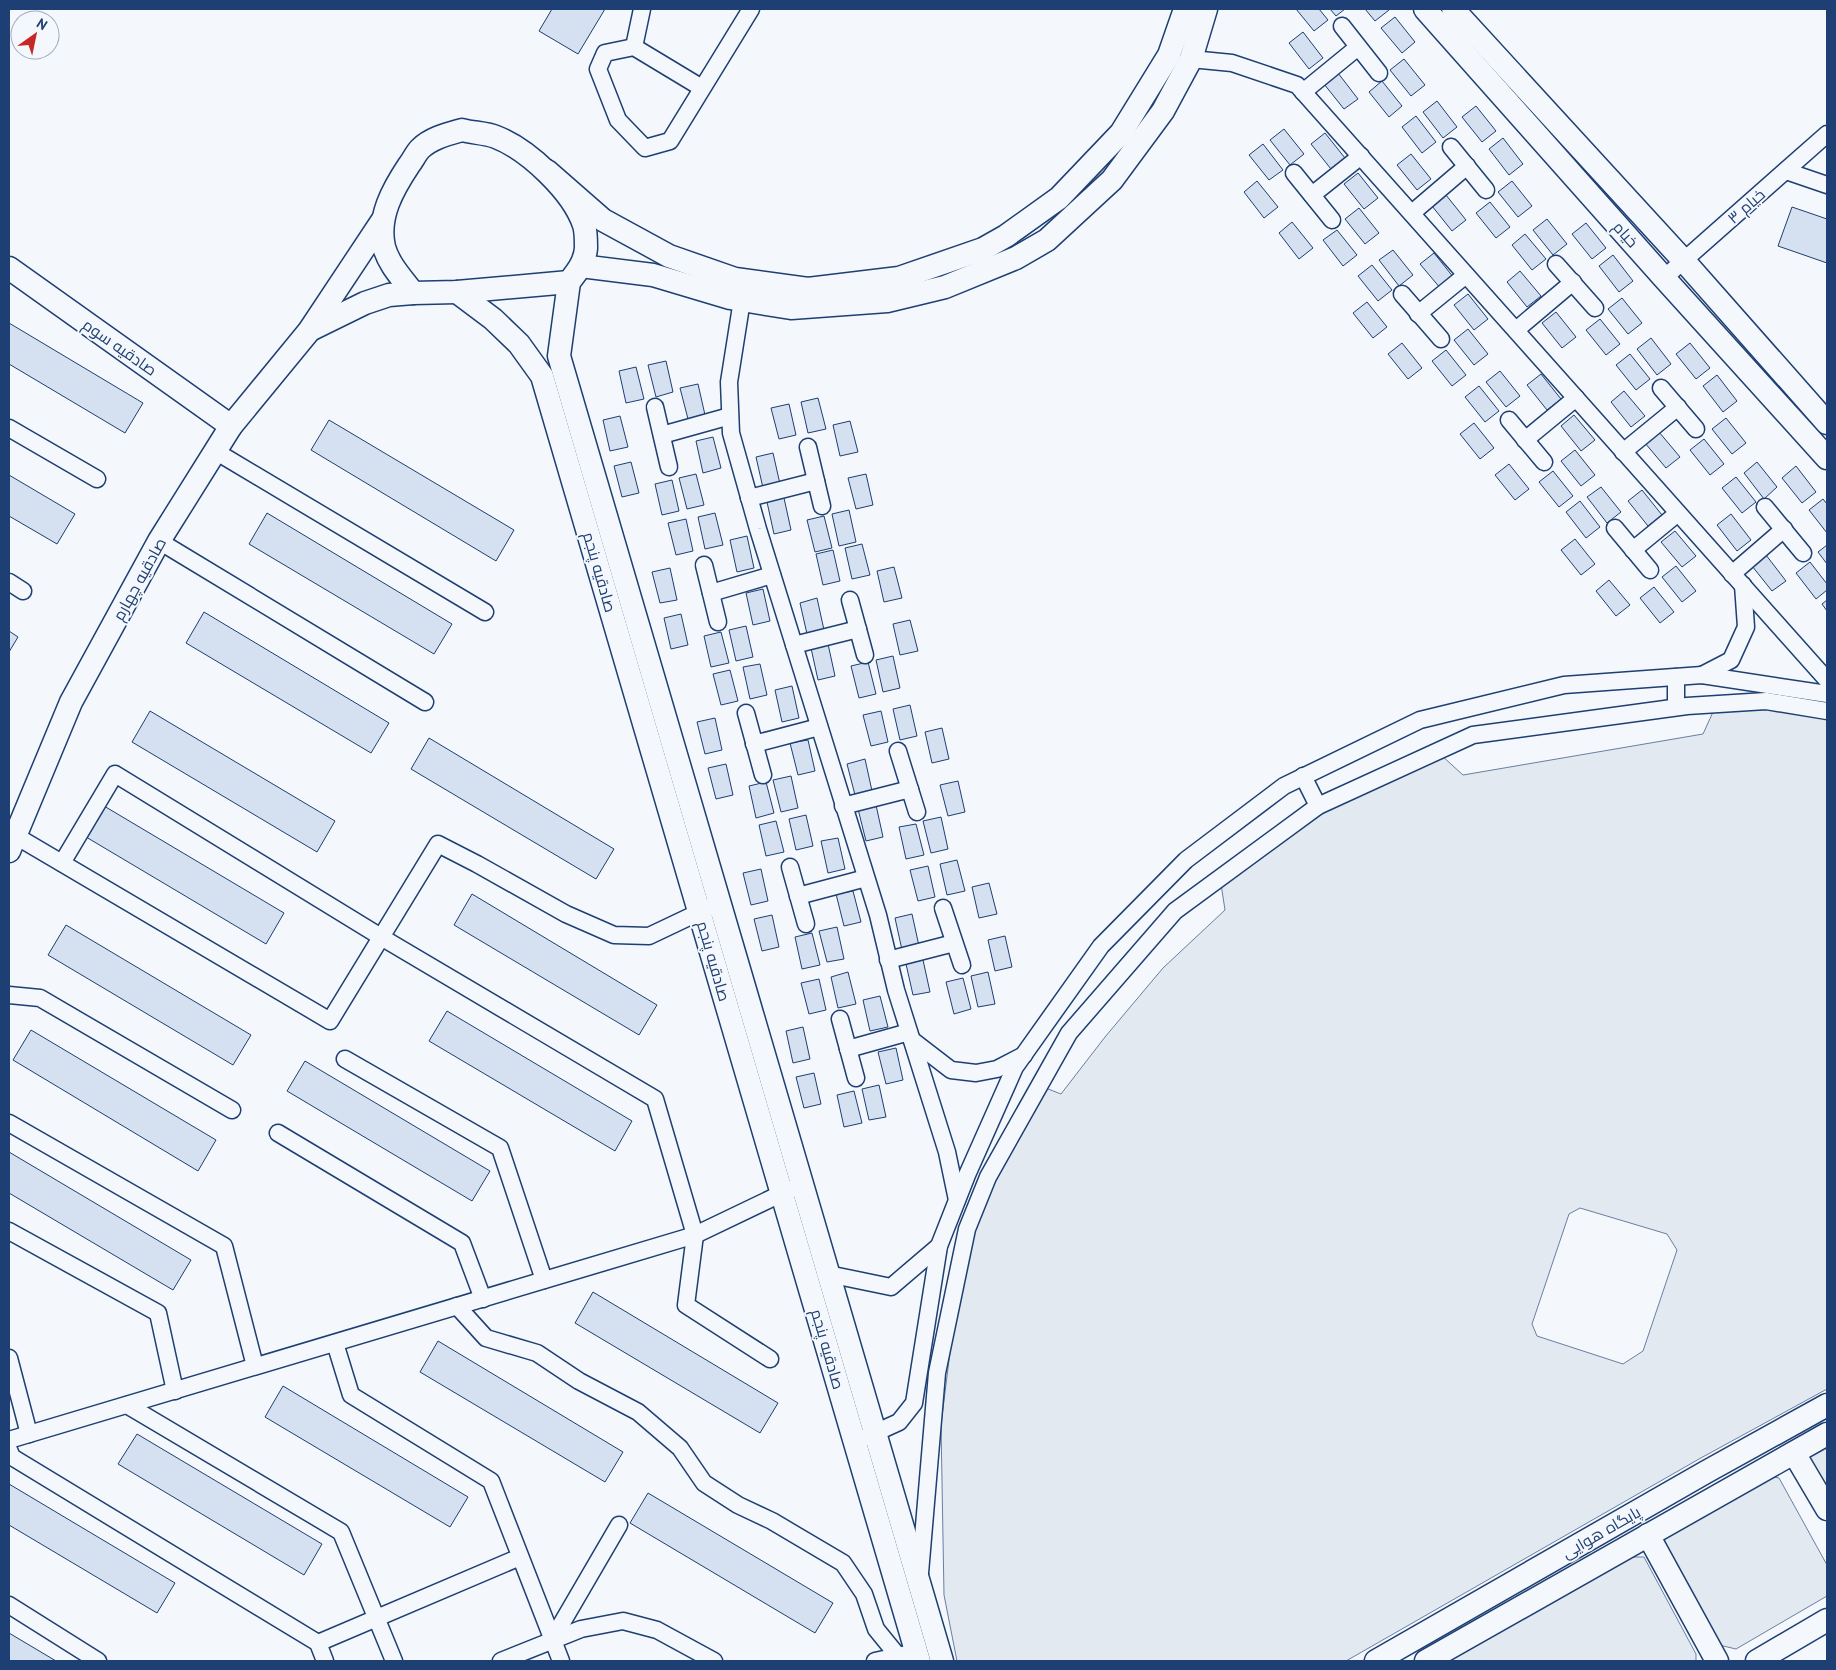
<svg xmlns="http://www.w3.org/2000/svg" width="1836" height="1670" font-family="'PT Sans',Cairo,sans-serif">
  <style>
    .green { fill: #e3e9f0; stroke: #687fa3; fill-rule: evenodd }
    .building { fill: #d5e0f0; stroke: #1d3f73 }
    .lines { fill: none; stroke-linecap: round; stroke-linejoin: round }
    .street-casing { stroke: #1d3f73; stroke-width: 19 }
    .secondary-casing { stroke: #1d3f73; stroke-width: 25 }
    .street { stroke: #f4f7fb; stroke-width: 16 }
    .secondary { stroke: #f4f7fb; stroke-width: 22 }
    .labels { text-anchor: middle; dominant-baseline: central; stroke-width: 4; stroke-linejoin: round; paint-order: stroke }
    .street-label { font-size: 16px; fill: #1d3f73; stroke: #f4f7fb }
  </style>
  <rect width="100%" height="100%" fill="#f4f7fb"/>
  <g class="green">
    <path d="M1774,709L1827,719V1389L1699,1459L1346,1661H957L944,1595L941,1425L950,1352L971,1230L993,1180L1043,1087L1061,1094L1105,1037L1163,968L1225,910L1221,884L1265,847L1331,808L1441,755L1463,775L1703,734L1713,712ZM1580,1208L1667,1234L1677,1250L1643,1351L1623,1364L1537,1336L1532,1324L1569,1214Z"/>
    <path d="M1827,1444V1517L1805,1457Z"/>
    <path d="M1768,1476L1779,1478L1827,1565V1596L1736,1649L1719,1645L1666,1548L1664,1537Z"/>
    <path d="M1627,1557H1644L1696,1654V1661H1444Z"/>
  </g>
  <g class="building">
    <path d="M552,9H605L578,54L539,31Z"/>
    <path d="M1296,9H1319L1328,20L1314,31Z"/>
    <path d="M1330,9H1345L1336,16Z"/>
    <path d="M1365,9H1388L1389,10L1375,21Z"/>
    <path d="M1395,17L1415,42L1402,53L1381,28Z"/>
    <path d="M1303,32L1323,58L1309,69L1289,43Z"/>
    <path d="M1404,59L1425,85L1411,96L1390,70Z"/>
    <path d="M1338,73L1358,99L1344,109L1324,84Z"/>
    <path d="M1382,81L1402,106L1389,117L1369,92Z"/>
    <path d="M1437,101L1457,127L1443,138L1423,112Z"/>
    <path d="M1476,106L1496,131L1482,142L1462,117Z"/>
    <path d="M1416,116L1436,142L1422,153L1402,127Z"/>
    <path d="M1284,129L1304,154L1290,165L1270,140Z"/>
    <path d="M1325,133L1345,158L1331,169L1311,144Z"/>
    <path d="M1503,138L1523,164L1509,175L1489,149Z"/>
    <path d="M1263,144L1283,170L1269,180L1249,155Z"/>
    <path d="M1411,154L1431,179L1417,190L1397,165Z"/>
    <path d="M1358,173L1378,198L1364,209L1344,184Z"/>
    <path d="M1257,181L1278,207L1264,218L1244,192Z"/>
    <path d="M1512,181L1532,206L1518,217L1498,192Z"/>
    <path d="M1446,195L1466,220L1452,231L1432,206Z"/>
    <path d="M1490,202L1510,227L1496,238L1476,213Z"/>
    <path d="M1792,207L1827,219V263L1778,246Z"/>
    <path d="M1359,208L1379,233L1365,244L1345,219Z"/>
    <path d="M1547,219L1567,244L1553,255L1533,230Z"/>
    <path d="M1292,222L1313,248L1299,259L1279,233Z"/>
    <path d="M1586,223L1606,248L1592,259L1572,234Z"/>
    <path d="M1337,230L1357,255L1343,266L1323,240Z"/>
    <path d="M1525,234L1546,259L1532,270L1512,245Z"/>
    <path d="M1393,250L1413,275L1399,286L1379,260Z"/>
    <path d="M1434,253L1454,278L1441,289L1420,264Z"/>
    <path d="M1613,255L1633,281L1619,292L1599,266Z"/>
    <path d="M1372,265L1392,290L1378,301L1358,276Z"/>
    <path d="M1520,271L1541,296L1527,307L1507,282Z"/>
    <path d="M1468,294L1488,319L1474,330L1454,305Z"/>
    <path d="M1622,298L1642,323L1628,334L1608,309Z"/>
    <path d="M1367,302L1387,327L1373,338L1353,313Z"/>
    <path d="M1556,312L1576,337L1562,348L1542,323Z"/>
    <path d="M1600,319L1620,344L1606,355L1586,330Z"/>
    <path d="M9,323L143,403L125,433L9,364Z"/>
    <path d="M1468,329L1488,354L1474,365L1454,340Z"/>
    <path d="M1651,338L1671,364L1657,375L1637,349Z"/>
    <path d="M1402,343L1422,368L1408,379L1388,354Z"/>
    <path d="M1690,343L1710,368L1696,379L1676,354Z"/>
    <path d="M1446,350L1466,375L1452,386L1432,361Z"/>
    <path d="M1630,354L1650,379L1636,390L1616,365Z"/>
    <path d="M666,361L673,392L656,397L648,365Z"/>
    <path d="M636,367L644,399L626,403L619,371Z"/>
    <path d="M1500,371L1520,396L1506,407L1486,382Z"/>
    <path d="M1541,374L1561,399L1547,410L1527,385Z"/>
    <path d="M1717,375L1737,401L1723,412L1703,386Z"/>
    <path d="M698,384L705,415L688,419L680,388Z"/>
    <path d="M1479,386L1499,411L1485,422L1465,397Z"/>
    <path d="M1624,391L1645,416L1631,427L1611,402Z"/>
    <path d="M818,398L826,429L808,433L801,402Z"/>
    <path d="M789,404L796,435L779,439L771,408Z"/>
    <path d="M1574,415L1595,440L1581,451L1561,426Z"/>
    <path d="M620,416L628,447L610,451L603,420Z"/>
    <path d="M1726,418L1746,443L1732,454L1712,429Z"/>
    <path d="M329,420L514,530L496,561L311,450Z"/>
    <path d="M850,421L858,452L840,456L833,425Z"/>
    <path d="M1474,423L1494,448L1480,459L1460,434Z"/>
    <path d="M1659,432L1680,457L1666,468L1645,443Z"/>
    <path d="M713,437L721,468L703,473L696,441Z"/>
    <path d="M1704,439L1724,464L1710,475L1690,450Z"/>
    <path d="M1575,450L1595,475L1581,486L1561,461Z"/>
    <path d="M773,453L780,484L763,488L756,457Z"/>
    <path d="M631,462L639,493L622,497L614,466Z"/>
    <path d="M1757,462L1777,487L1764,499L1744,473Z"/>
    <path d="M1509,464L1529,489L1515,500L1495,475Z"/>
    <path d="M1796,466L1816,492L1802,503L1782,478Z"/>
    <path d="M1553,471L1573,496L1559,507L1539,482Z"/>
    <path d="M696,474L704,505L687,509L679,478Z"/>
    <path d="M866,474L873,505L856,509L848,478Z"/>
    <path d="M9,475L75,514L57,544L9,516Z"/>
    <path d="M1736,477L1756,502L1742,513L1722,488Z"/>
    <path d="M672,480L679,511L662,515L655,484Z"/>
    <path d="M1601,487L1621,512L1607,523L1587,497Z"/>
    <path d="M1642,490L1662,515L1648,526L1628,501Z"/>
    <path d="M784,498L791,530L774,534L767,502Z"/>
    <path d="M1823,499L1827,504V533L1809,510Z"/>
    <path d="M1580,501L1600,527L1586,538L1566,512Z"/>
    <path d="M849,510L856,542L839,546L832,514Z"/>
    <path d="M267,513L452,624L434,654L249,544Z"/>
    <path d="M715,513L723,545L705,549L698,517Z"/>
    <path d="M1731,514L1751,540L1737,551L1717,525Z"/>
    <path d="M824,516L832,548L815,552L807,520Z"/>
    <path d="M686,519L693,551L676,555L668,523Z"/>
    <path d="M1675,531L1696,556L1682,567L1661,542Z"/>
    <path d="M747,536L754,568L737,572L730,540Z"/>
    <path d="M1575,539L1595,564L1581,575L1561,550Z"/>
    <path d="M862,544L870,575L852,579L845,548Z"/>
    <path d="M1827,545V564L1818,552Z"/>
    <path d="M833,550L840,581L823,585L816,554Z"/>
    <path d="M1766,555L1786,581L1772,591L1752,566Z"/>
    <path d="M1810,562L1827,584V590L1816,599L1796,573Z"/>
    <path d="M1676,566L1696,591L1682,602L1662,577Z"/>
    <path d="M894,567L902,598L884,602L877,571Z"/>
    <path d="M670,568L677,600L660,603L652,572Z"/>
    <path d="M1609,580L1630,605L1616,616L1596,591Z"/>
    <path d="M1654,587L1674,612L1660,623L1640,598Z"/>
    <path d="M763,589L770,621L753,625L746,593Z"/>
    <path d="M817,598L824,630L807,634L800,603Z"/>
    <path d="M1827,600V611L1822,604Z"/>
    <path d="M204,612L389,723L371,753L186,643Z"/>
    <path d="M681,614L688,645L671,649L664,618Z"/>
    <path d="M910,620L918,651L900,655L893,624Z"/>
    <path d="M746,626L753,657L736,661L729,630Z"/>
    <path d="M9,631L18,637L9,652Z"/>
    <path d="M721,632L729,663L711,667L704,636Z"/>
    <path d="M828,644L835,676L818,680L811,648Z"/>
    <path d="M893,656L900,688L883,692L876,660Z"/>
    <path d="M868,662L876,694L859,698L851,666Z"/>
    <path d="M760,664L767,695L750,699L743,667Z"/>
    <path d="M730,670L738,701L721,705L713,674Z"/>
    <path d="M792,686L799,718L782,722L775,690Z"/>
    <path d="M910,705L917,736L900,740L893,709Z"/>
    <path d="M150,711L335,821L317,852L132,742Z"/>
    <path d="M881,711L888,742L871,746L863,715Z"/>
    <path d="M715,718L722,750L705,754L697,722Z"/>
    <path d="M942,728L949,759L932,763L925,732Z"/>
    <path d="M429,738L614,849L596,879L411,769Z"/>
    <path d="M808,740L815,771L798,775L790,743Z"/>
    <path d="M865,759L872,791L855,795L847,764Z"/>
    <path d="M726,764L733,795L716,799L708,768Z"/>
    <path d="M791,776L798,808L781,812L773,780Z"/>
    <path d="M958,781L965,812L948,816L940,785Z"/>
    <path d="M766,782L774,813L756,818L749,786Z"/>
    <path d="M99,803L284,913L266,944L81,834Z"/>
    <path d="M876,805L883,837L866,841L858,809Z"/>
    <path d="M806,815L813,846L796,850L789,819Z"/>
    <path d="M941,817L948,849L931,853L923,821Z"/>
    <path d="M776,821L784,852L766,856L759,825Z"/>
    <path d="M916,824L924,855L906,859L899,827Z"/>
    <path d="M838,838L845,869L828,873L821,841Z"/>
    <path d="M957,860L965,891L947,895L940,864Z"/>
    <path d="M928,866L935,897L918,901L910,870Z"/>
    <path d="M761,869L768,901L751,905L743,873Z"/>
    <path d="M989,883L997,914L979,918L972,887Z"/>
    <path d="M853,891L861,922L844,926L836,894Z"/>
    <path d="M472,894L657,1005L639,1035L454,925Z"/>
    <path d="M912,914L919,946L902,950L895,918Z"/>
    <path d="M772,915L779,947L762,951L754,919Z"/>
    <path d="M66,925L251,1035L233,1065L48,955Z"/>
    <path d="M837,927L844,959L827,962L819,931Z"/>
    <path d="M812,933L820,965L802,969L795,937Z"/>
    <path d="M1005,936L1012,967L995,971L988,940Z"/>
    <path d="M923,960L930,992L913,995L906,964Z"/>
    <path d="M848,972L856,1004L838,1008L831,977Z"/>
    <path d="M988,972L995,1004L978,1007L971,976Z"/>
    <path d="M963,978L971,1009L954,1014L946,982Z"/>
    <path d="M819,979L826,1010L809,1014L801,983Z"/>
    <path d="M880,996L888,1027L870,1031L863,1000Z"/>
    <path d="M447,1011L632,1121L615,1151L429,1041Z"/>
    <path d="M803,1027L810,1059L793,1063L786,1031Z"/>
    <path d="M31,1030L216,1140L198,1171L13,1060Z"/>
    <path d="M896,1048L903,1080L886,1084L878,1052Z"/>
    <path d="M305,1061L490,1171L472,1201L287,1091Z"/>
    <path d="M814,1073L821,1104L804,1108L796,1077Z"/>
    <path d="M879,1085L886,1117L869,1120L862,1089Z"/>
    <path d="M854,1091L862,1123L844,1127L837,1095Z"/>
    <path d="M9,1152L191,1260L173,1290L9,1193Z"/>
    <path d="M593,1292L778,1403L760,1433L575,1323Z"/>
    <path d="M438,1341L623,1452L605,1482L420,1372Z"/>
    <path d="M283,1386L468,1497L450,1527L265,1417Z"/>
    <path d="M137,1434L322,1544L304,1575L118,1464Z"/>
    <path d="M9,1484L175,1583L157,1613L9,1525Z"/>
    <path d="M648,1493L833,1603L815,1633L630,1523Z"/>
    <path d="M9,1633L56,1661H9Z"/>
  </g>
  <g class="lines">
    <g class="street-casing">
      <g id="street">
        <path d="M1342,26L1379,73"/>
        <path d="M634,47L642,9"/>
        <path d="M1191,59L1232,63L1297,85L1827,680"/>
        <path d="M702,88L634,47L605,53L598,69L618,120L645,148L670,141L751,9"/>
        <path d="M1303,92L1358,47"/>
        <path d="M1451,147L1486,190"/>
        <path d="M1786,171L1827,185"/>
        <path d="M1294,173L1332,220"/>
        <path d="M1312,195L1361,156"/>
        <path d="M1412,213L1467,166"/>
        <path d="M1556,264L1595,308"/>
        <path d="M1664,278L1827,134"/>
        <path d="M1402,294L1441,339"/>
        <path d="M742,300L729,382L731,433L758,529L878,915L896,990L947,1152L957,1200"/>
        <path d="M1418,314L1466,275"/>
        <path d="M1516,330L1573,282"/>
        <path d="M1661,388L1696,429"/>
        <path d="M655,407L669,467"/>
        <path d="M1509,420L1544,462"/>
        <path d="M9,428L97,479"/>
        <path d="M662,435L730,416"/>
        <path d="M1525,440L1576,398"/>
        <path d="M808,447L822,506"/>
        <path d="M215,451L485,612"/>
        <path d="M1623,452L1678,407"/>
        <path d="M749,498L816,481"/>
        <path d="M1765,507L1803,553"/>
        <path d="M1615,528L1650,570"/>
        <path d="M159,541L425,702"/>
        <path d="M1633,550L1678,513"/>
        <path d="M704,565L718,622"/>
        <path d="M1732,574L1784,529"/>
        <path d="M9,582L23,591"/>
        <path d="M711,593L772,575"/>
        <path d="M850,600L865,655"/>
        <path d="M794,645L858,629"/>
        <path d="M1702,675L1731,660L1746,627L1743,585"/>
        <path d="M1676,707V677"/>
        <path d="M746,713L763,775"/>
        <path d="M754,744L819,727"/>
        <path d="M898,751L917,812"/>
        <path d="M1303,776L1318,806"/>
        <path d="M843,806L910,789"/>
        <path d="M9,832L330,1021L438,844L477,864L566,914L614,935L649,936L708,908"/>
        <path d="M62,863L115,774L381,937L655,1099L695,1235L686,1305L770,1359"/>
        <path d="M790,867L806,924"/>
        <path d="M798,896L866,878"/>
        <path d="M943,908L962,965"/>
        <path d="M888,960L954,943"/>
        <path d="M9,995L40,998L232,1110"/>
        <path d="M840,1019L856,1078"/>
        <path d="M912,1040L951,1070L976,1073L997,1069L1024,1055"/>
        <path d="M848,1049L909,1032"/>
        <path d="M345,1059L500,1148L544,1280"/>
        <path d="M9,1123L224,1246L255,1366"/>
        <path d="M278,1133L462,1243L483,1299"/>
        <path d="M9,1231L158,1313L175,1391"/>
        <path d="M828,1274L891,1287L939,1246"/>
        <path d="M457,1306L486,1338L537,1353L579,1381L638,1412L680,1448L704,1483L738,1505L772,1521L843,1563L864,1594L876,1629L898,1656"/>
        <path d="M335,1343L351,1395L491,1481L561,1661"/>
        <path d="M9,1358L29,1434"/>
        <path d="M127,1405L341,1532L394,1661"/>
        <path d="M866,1437L899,1422L914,1403L939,1246L967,1175L1015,1067L1101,946L1186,860L1284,786L1420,720L1564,685L1702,675L1827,694"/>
        <path d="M9,1440L695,1235L791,1189"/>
        <path d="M9,1450L12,1457L318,1643L325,1661"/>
        <path d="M920,1573L937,1373L967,1229L988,1177L1069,1033L1175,911L1318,806L1473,735L1687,706L1766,701L1827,711"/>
        <path d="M9,1605L98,1661"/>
        <path d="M552,1640L619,1525"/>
        <path d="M318,1643L520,1557"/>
        <path d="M501,1661L581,1629L623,1621L657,1630L714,1661"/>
        <path d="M875,1661L907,1654"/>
      </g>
    </g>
    <g class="secondary-casing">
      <g id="secondary">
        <path d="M1425,9L1664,278L1827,458"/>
        <path d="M1453,9L1684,261L1827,423"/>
        <path d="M462,130C473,133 486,133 496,137C529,150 573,192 584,225C586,231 586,242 586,248C585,262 577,272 569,282L457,292L413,293C402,278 389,265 384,247C377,217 393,189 409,165C413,160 416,153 420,149C431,138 448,134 462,130Z"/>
        <path d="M547,171L603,220L669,256L735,279L808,289L899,278L983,249L1006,236L1059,198L1121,133L1169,55L1185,9"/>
        <path d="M581,266L653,275L730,298L791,308L887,301L945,287L1016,258L1047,240L1112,180L1163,111L1191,59L1206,9"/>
        <path d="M9,268L231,426"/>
        <path d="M569,282L559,356L942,1661"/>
        <path d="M457,292L493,319L519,344L542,376L919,1661"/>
        <path d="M310,330L365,303L389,295L413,293"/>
        <path d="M9,851L71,702L159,541L231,426L309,331L382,221"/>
        <path d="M1794,1453L1827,1509"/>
        <path d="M1648,1535L1717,1661"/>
        <path d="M1376,1661L1706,1472L1827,1405"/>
        <path d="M1426,1661L1827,1434"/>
        <path d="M1757,1661L1827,1620"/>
      </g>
    </g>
    <use href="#street" class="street"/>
    <use href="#secondary" class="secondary"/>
  </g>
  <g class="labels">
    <g class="street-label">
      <text transform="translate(1746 206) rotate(-41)">خیام ۳</text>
      <text transform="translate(1626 234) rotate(48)">خیام</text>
      <text transform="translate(120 347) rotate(35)">صادقیه سوم</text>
      <text transform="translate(600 572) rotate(74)">صادقیه پنجم</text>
      <text transform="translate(139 579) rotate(-61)">صادقیه چهارم</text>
      <text transform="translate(714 961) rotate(74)">صادقیه پنجم</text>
      <text transform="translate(828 1349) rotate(74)">صادقیه پنجم</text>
      <text transform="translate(1601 1532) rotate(-30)">پایگاه هوایی</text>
    </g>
  </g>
  <rect width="1836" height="1670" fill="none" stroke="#1d3f73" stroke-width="20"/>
  <g transform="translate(35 35) rotate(33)"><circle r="24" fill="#f4f7fb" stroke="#9eadc5"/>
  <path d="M0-4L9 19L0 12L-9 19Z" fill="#c62828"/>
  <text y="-8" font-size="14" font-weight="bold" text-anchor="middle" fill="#1d3f73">N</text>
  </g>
</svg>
